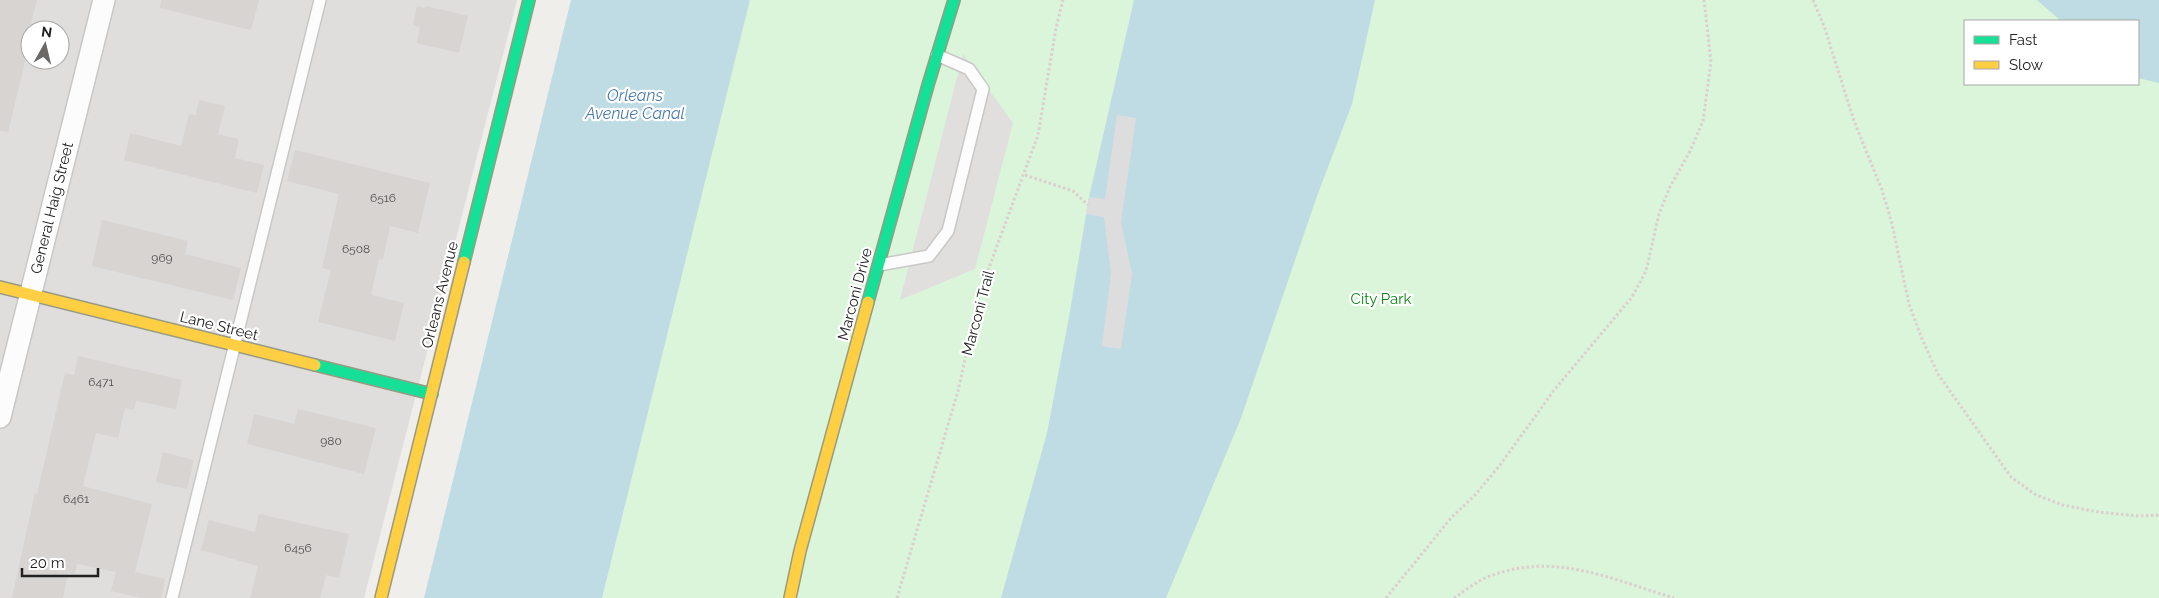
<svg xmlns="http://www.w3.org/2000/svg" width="2159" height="598" font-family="Raleway,sans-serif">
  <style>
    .residential { fill: #dfdedc; fill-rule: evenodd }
    .park { fill: #daf5da; fill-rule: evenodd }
    .parking { fill: #e0dfde }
    .water { fill: #bfdbe3 }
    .pier { fill: #dedddd }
    .building { fill: #d7d4d2 }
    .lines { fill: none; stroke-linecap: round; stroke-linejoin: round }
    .lane-casing { stroke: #c9c8c7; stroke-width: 14 }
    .street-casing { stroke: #c9c8c7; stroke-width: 24 }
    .fast-casing { stroke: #999a82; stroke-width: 14 }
    .slow-casing { stroke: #999a82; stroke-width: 14 }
    .path { stroke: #dccecd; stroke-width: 3; stroke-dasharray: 2.5 2.5; stroke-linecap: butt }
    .lane { stroke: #fdfcfc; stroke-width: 11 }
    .street { stroke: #fdfcfc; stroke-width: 21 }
    .fast { stroke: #16e098; stroke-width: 11 }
    .slow { stroke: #ffcf43; stroke-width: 11 }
    .labels { text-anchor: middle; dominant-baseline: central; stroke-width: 4.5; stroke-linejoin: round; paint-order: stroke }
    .number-label { font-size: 12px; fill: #4f4e4e }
    .street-label { font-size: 15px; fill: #222; stroke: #fff }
    .park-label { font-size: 15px; fill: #0c8416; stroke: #fff }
    .water-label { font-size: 16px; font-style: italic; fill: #4a7aab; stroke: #fff }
  </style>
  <rect width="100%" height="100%" fill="#f0eeeb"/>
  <path class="residential" d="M0,0H517L364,598H0ZM30,30H60V60H30Z"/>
  <path class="park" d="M750,0H2159V598H602ZM1965,21H2138V84H1965Z"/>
  <path class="parking" d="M963,54L1013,123L975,269L900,300Z"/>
  <g class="water">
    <path d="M571,0H750L602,598H424Z"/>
    <path d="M1134,0H1375L1352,104L1317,196L1241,418L1166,598H1001L1047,433L1069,317L1089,197Z"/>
    <path d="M2037,0H2159V83L2138,78V21H2061Z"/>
  </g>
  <path class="pier" d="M1117,115L1136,118L1121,222L1132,274L1121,349L1102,346L1111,273L1104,217L1086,214L1089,197L1105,199Z"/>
  <g class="building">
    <path d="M0,0H37L31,23L34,24L33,30H30V41L8,132L0,131Z"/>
    <path d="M161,0H259L251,30L160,8Z"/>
    <path d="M417,6L425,8L426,6L468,16L459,53L417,43L420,27L413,25Z"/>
    <path d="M199,100L225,106L218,134L239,139L235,158L264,165L257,193L124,160L130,133L181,146L189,114L196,115Z"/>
    <path d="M295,150L430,183L418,233L390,226L383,260L379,259L371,295L404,303L395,341L318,322L331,270L322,268L339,194L287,181Z"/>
    <path d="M102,220L188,241L185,254L241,268L233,300L92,266Z"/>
    <path d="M78,356L182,380L176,409L136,401L134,410L125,408L118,438L96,433L83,486L152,504L135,572L165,579L161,598H142L111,591L116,572L77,564L75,574L68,573L63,598H12L35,493L37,494L65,373L74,375Z"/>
    <path d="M298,409L376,428L364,474L247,444L254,414L294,424Z"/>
    <path d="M163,452L194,460L187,489L156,482Z"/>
    <path d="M259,514L349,534L339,578L326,575L320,598H250L258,566L201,550L209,520L255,532Z"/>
  </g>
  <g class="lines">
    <g class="lane-casing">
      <g id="lane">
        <path d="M879,265L929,256L948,231L983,89L969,69L937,55"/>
        <path d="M172,598L320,0"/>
      </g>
    </g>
    <g class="street-casing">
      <path id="street" d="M0,417L104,0"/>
    </g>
    <g class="fast-casing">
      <g id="fast">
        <path d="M464,262L529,0"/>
        <path d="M868,302L928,85L954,0"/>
        <path d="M315,365L432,394"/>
      </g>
    </g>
    <g class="slow-casing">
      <g id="slow">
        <path d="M0,287L315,365"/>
        <path d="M381,598L464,262"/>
        <path d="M790,598L800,551L868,302"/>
      </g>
    </g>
    <g class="path">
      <path d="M1813,0L1824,26L1854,121L1882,190L1892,224L1909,304L1922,339L1938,374L2011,477L2036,495L2063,505L2098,512L2139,516L2159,515"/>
      <path d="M1025,175L1073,191L1088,205"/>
      <path d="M897,598L958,391L980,292L1038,135L1056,28L1063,0"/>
      <path d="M1386,598L1451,518L1476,494L1500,465L1555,389L1632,297L1646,271L1659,214L1670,187L1690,151L1703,121L1711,62L1704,0"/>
      <path d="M1454,598C1466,590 1479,579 1493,575C1556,552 1614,580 1674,598"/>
    </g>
    <use href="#lane" class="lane"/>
    <use href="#street" class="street"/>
    <use href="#fast" class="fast"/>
    <use href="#slow" class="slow"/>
  </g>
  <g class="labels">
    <g class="number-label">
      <text x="383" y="198">6516</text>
      <text x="356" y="249">6508</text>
      <text x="162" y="258">969</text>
      <text x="101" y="382">6471</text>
      <text x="331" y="441">980</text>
      <text x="76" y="499">6461</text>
      <text x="298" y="548">6456</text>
    </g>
    <g class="street-label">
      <text transform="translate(52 208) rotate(-76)">General Haig Street</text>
      <text transform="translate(855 294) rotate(-75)">Marconi Drive</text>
      <text transform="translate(440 295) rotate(-76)">Orleans Avenue</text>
      <text transform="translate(978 313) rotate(-75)">Marconi Trail</text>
      <text transform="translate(219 326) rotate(14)">Lane Street</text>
    </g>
    <g class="park-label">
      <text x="1381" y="299">City Park</text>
    </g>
    <g class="water-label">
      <text x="635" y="95">Orleans<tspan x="635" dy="18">Avenue Canal</tspan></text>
    </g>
  </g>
  <rect x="1964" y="20" width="175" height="65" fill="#ffffff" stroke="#a7a7a7"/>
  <rect x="1974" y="36" width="25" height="8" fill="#16e098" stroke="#a7a7a7"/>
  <text x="2009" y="45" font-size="15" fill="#222222">Fast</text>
  <rect x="1974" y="61" width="25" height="8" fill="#ffcf43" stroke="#a7a7a7"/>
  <text x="2009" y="70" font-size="15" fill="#222222">Slow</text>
  <g transform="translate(45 45) rotate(8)"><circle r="24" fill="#ffffff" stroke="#a7a7a7"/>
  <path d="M0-4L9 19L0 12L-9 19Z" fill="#6a6968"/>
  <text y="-8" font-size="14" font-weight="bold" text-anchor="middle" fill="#222222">N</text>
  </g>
  <path d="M22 568v8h76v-8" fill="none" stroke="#222222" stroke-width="2.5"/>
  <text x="30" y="568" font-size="15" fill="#222222" stroke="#ffffff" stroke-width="4" paint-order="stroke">20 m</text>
</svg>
